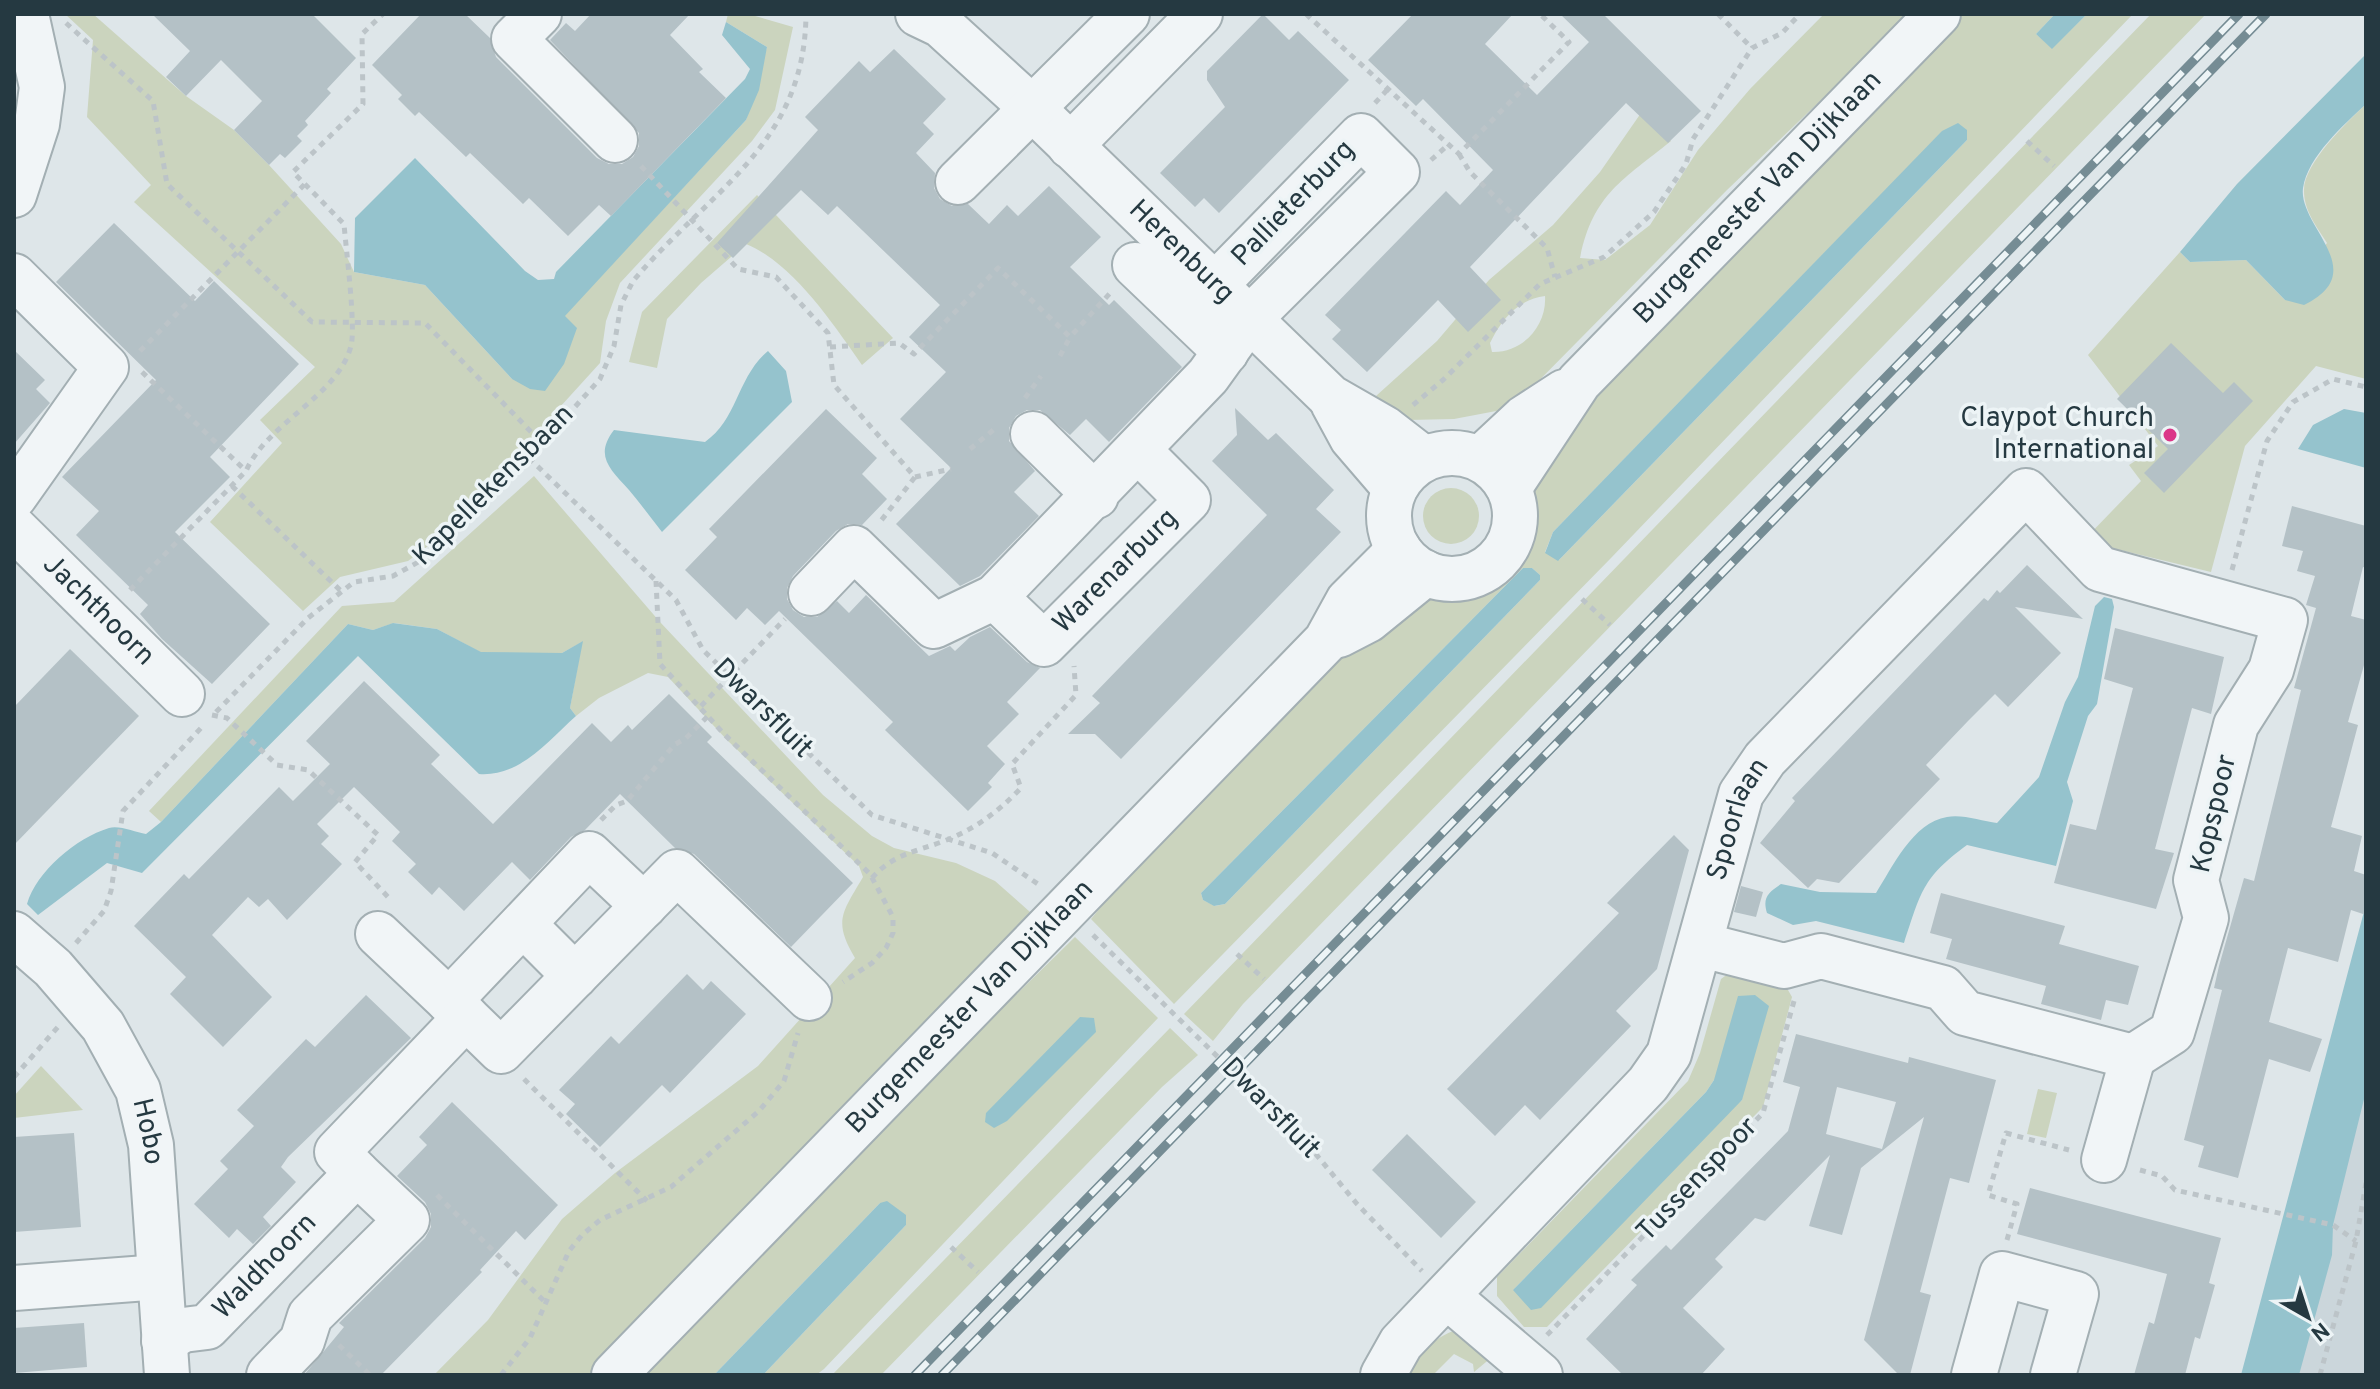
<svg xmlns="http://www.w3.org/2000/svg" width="2380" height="1389" font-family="Overpass,sans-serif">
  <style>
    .built { fill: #cbd6db }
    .green { fill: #cbd4be; fill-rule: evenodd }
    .water { fill: #95c3cd }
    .building { fill: #b4c1c6; fill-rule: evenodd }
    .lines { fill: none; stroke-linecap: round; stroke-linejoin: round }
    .minor-casing { stroke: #a3afb3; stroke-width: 48 }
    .path { stroke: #bcc4c8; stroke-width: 5; stroke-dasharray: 6 6; stroke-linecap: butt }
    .minor { stroke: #f1f5f7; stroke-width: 44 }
    .rail-casing { stroke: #758c94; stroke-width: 9 }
    .rail { stroke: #edf4f6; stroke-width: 6; stroke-dasharray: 18; stroke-linecap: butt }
    .poi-dot { fill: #db3688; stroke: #edf4f6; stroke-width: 3 }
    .labels { text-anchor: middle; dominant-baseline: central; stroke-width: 7; stroke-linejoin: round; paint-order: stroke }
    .street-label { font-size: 28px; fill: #253941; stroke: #edf4f6 }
    .poi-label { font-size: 28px; fill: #253941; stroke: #edf4f6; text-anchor: end }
  </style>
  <rect width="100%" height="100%" fill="#dee6e9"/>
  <path class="built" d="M2366,947V1375H2250Z"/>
  <g class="green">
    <path d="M65,14H93L186,96L234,130L269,165L341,244L354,272L425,285L512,379L564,316L746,120L767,47L726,22L728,14H748L793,27L775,110L752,141L620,283L606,321L600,363L491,483L428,546L408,561L340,577L303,611L210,522L282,443L260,420L315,367L134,202L151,185L87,117L93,40Z"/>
    <path d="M1824,14H1911L1727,190L1512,408L1454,419L1408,420L1376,396L1437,341L1489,280L1553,225L1600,172L1641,113L1671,141C1623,180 1593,194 1580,258L1605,260L1650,225L1698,150L1750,89ZM1545,296C1547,325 1523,353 1492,352L1490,343C1502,319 1517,300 1545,296Z"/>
    <path d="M1962,14H2055L2036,34L2052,48L2087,14H2133L1611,558L1174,1004L1091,919L1131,870L1321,675L1398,611L1433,594L1481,587L1509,566L1525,539L1530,493L1606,381ZM1967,130V140L1559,560L1545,552L1553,532L1942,132ZM1523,568H1532L1540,575V580L1225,904L1215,906L1203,900L1201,893Z"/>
    <path d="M2151,14H2206L1243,1004L1213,1041L1184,1014Z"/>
    <path d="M2366,104V379L2316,366L2245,446L2211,572L2083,541L2141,481L2129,465L2158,446L2088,355L2180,252L2190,262L2246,260L2285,300L2327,243C2317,227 2304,211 2304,191C2303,164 2347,122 2366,104Z"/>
    <path d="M757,195L893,338L862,365C834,325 793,263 746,244L701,283L667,319L657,368L629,362L642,312Z"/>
    <path d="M534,476L660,622L823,795L872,836L894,848L956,863L995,881L1030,912L588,1375H434L488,1320L562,1219L615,1173L758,1066L855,958C833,921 842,913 863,877L859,866L728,741L668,677L648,673L599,698L576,716L570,708L582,642L562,653L507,654L480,652L437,629L394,623L373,630L348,624L161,822L149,811L342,606L394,602Z"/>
    <circle cx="1451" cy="516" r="28"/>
    <path d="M1075,937L1158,1018L824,1369L816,1375H763L906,1225L880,1203L714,1375H639L847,1160Z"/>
    <path d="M1729,973L1788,990L1792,997L1763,1107L1547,1327H1524L1497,1296V1277L1688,1081L1700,1053L1721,979ZM1714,1080L1742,1100L1513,1290L1706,1092Z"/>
    <path d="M1170,1028L1198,1055L1162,1087L881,1375H832Z"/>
    <path d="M41,1066L83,1110L14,1118V1096Z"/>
    <path d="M2038,1089L2057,1093L2046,1138L2027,1134Z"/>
    <path d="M1456,1330L1492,1357L1474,1372L1473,1364L1454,1354L1433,1375H1408C1420,1353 1433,1338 1456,1330Z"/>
  </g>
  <g class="water">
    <path d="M2055,14H2087L2052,49L2036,34Z"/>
    <path d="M726,22L767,47L759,90L746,120L565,316L577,328L564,364L545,391L530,389L512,379L425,285L354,272L355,218L415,158L525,271L538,280L554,279L556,272L745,79L750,69L722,35Z"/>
    <path d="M2366,54V104C2344,125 2308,156 2303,188C2298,227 2373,271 2304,305L2285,300L2246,260L2190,262L2180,252L2237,184Z"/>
    <path d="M1958,123L1967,130V140L1558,561L1545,553L1553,532L1942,131Z"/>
    <path d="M768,351L786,371L792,402L662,532C651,518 640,503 629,490C610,469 594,456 614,430L705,442C738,419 737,377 768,351Z"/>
    <path d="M2344,409L2366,413V468L2298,449L2313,425Z"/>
    <path d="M1523,568H1532L1540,575V580L1225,904L1214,906L1203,900L1201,893Z"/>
    <path d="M2104,597L2112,599L2114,607L2097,704L2088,716L2067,782L2073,801L2056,866L1967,845C1922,878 1921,892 1904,943L1816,921L1793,925L1767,913C1762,897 1769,892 1781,884L1820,892L1876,893C1892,868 1913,822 1947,817C1962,814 1982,821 1997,823L2039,777L2065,702L2078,677L2095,606Z"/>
    <path d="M393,623L437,629L481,652L562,653L583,641L570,708L576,716C548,741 520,777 479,774L358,656L142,873L107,863L38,915L27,904C36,872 76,838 109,828C119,825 135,832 146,834L161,822L348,624L373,630Z"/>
    <path d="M2366,904V1091L2333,1225L2332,1255L2299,1375H2241Z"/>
    <path d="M1755,995L1769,1006L1742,1100L1541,1308L1531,1310L1513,1290L1706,1092L1714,1080L1738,996Z"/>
    <path d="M1080,1017L1094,1018L1096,1032L1007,1121L994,1128L985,1122L986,1113Z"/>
    <path d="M887,1201L906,1215V1225L763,1375H714L880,1203Z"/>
  </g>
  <g class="building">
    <path d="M152,14H312L356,58L327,89L331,93L305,121L308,125L297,136L302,141L285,158L280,154L269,165L234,130L262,101L221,60L186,96L166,77L190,51Z"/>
    <path d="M421,14H465L490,38L496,57L597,158L609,164H622L633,157L639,146V133L550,40L566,23L575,31L591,14H690L670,35L703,69L699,72L726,98L611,216L599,205L568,236L529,198L523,204L470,153L466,157L419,112L415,116L398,99L402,95L372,65Z"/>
    <path d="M1263,14L1289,40L1298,31L1349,80L1219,213L1204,198L1195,207L1160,173L1225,107L1207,80V71Z"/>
    <path d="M1413,14H1513L1485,44L1537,95L1589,42L1560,14H1603L1701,111L1668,143L1626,103L1470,267L1501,300L1468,332L1438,300L1367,372L1332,339L1341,330L1325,315L1446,191L1460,205L1493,170L1423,99L1416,106L1368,60Z"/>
    <path d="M894,49L946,99L923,123L934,134L916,153L935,173L934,188L940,199L952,206L968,204L989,224L1007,205L1018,216L1049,186L1101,237L1070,267L1109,305L1114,300L1182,367L1109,442L1086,419L1070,435L1040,410H1027L1016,416L1009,428V441L1035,471L1014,492L1039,516L980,576L960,586L896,524L951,468L900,419L946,372L909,337L940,305L837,206L828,215L801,190L733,258L717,243L818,130L805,117L859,61L870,72Z"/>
    <path d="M114,223L195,301L214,281L299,364L210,457L230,477L175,532L270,624L212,684L162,639L140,614L148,605L76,535L99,511L62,477L156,380L56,282Z"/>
    <path d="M2171,343L2223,393L2234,382L2253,401L2164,493L2144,473L2168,449L2117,399Z"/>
    <path d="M14,350L45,380L36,389L50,403L14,444Z"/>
    <path d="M1235,408L1268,440L1276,433L1334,490L1316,509L1341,532L1121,759L1095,734H1068L1100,703L1092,696L1267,515L1212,461L1237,435Z"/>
    <path d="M826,409L877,458L862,474L887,499L862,525L848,524L836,531L793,576L787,588V599L793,610L804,617H817L837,601L849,613L866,595L929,656L950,646L955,651L970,637L990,627L1027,662L1040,668L1007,702L1019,714L987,746L1005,764L988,783L992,787L968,811L885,730L893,722L779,611L765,625L747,608L736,620L685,570L717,537L709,529Z"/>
    <path d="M2292,506L2366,526V568L2363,567L2351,616L2366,620V658L2348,722L2358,725L2331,827L2362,836L2354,871L2366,875V915L2351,910L2338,962L2288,948L2269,1022L2322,1039L2310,1072L2269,1059L2238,1178L2198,1167L2204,1146L2184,1140L2222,990L2214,988L2219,966L2244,878L2254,881L2301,690L2294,688L2316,608L2306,605L2315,576L2297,571L2303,551L2282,546Z"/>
    <path d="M2027,565L2083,619L2015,607L2061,653L2008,707L1995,694L1968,721L1926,765L1940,779L1839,883L1817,879L1808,888L1760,843L1795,801L1792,798L1984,598L1988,601L1997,590L2000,593Z"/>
    <path d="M2115,628L2224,657L2211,714L2192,708L2155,849L2174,853L2156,909L2054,883L2070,824L2096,830L2133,688L2104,679Z"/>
    <path d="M70,649L139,716L14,845V707Z"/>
    <path d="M364,681L440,755L431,764L493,824L592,723L611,742L628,725L632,730L669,694L712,737L707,742L853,883L791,947L694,854L675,848L620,794L585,830L571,837L530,880L512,862L464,911L439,887L432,895L408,872L416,864L392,841L400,832L354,787L317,824L329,836L321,844L342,864L287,920L268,899L259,907L248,897L212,935L272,997L223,1047L170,994L186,977L134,926L184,874L189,879L279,787L293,801L330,764L306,741Z"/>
    <path d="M1674,835L1689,850L1657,969L1616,1011L1631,1026L1540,1120L1525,1105L1495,1136L1447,1089L1619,913L1607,903Z"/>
    <path d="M1741,886L1763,892L1756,917L1734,912Z"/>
    <path d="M1941,893L2065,926L2059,944L2139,966L2128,1005L2106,1000L2101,1020L2041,1004L2046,986L1946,959L1952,939L1930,933Z"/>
    <path d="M687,974L703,990L711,981L746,1014L670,1093L662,1085L600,1147L566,1114L575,1104L559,1090L611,1036L619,1044Z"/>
    <path d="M366,995L411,1038L288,1157L281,1167L296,1182L263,1217L271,1226L253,1244L237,1229L229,1238L194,1204L228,1169L220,1161L254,1126L237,1110L306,1039L315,1047Z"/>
    <path d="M1796,1034L1908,1063L1909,1057L1996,1080L1969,1183L1950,1178L1920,1292L1931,1295L1910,1375H1899L1864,1340L1924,1117L1861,1168L1842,1235L1809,1226L1830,1155L1765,1221L1755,1218L1715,1259L1723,1267L1683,1308L1725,1349L1701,1375H1623L1586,1339L1637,1285L1631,1280L1666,1245L1671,1250L1788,1131L1800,1087L1783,1082ZM1837,1087L1896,1102L1882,1149L1826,1134Z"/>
    <path d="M452,1102L558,1205L525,1240L516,1231L480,1270L482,1272L381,1375H304L344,1327L339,1323L425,1238L431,1227V1214L425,1202L397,1176L427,1145L419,1137Z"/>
    <path d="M74,1133L81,1227L14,1232V1137Z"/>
    <path d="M1407,1134L1476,1202L1441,1238L1372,1170Z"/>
    <path d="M2030,1188L2221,1238L2209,1283L2215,1285L2200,1339L2195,1337L2185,1375H2134L2149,1322L2154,1324L2167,1274L2017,1234Z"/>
    <path d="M84,1323L87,1367L14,1373V1328Z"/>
  </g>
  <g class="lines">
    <g class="minor-casing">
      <g id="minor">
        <path d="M539,14L514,39L615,140"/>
        <path id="s1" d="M918,14L941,25L1032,108L1330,397L1384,428L1424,459"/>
        <path d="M1070,146L1200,14"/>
        <path d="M958,182L1127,14"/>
        <path d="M14,195L37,124L42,87L26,14"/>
        <path d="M1135,265L1226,352"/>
        <path d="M14,276L106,367L14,497"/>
        <path d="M1333,403L1352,438L1395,488"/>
        <path d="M1033,434L1096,496"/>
        <circle cx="1452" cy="516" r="63"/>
        <path d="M1480,459L1524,418L1564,392"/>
        <path id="s2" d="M1509,488L1579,382L1938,14"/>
        <path id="s3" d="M14,528L182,694"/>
        <path d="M811,593L854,548L934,626L995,597L1208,376L1249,319L1397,172L1361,136L1214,286"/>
        <path id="s4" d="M995,597L1044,644L1188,500L1139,451"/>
        <path d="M1339,635L1368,620L1426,573"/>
        <path d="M523,924L575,976"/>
        <path id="s5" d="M14,934L53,968L103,1026L138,1090L151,1145L167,1375"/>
        <path d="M378,934L466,1017"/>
        <path d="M449,1001L589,854L644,906"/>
        <path d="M2104,1160L2133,1057"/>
        <path d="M14,1288L160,1277"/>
        <path d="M1447,1296L1540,1375"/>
        <path id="s6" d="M164,1341L183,1330L207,1327L357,1173L337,1152L466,1017L501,1051L677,872L809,998"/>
        <path d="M269,1375L302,1341L310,1316L407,1220L357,1173"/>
        <path id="s7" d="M614,1375L1326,641L1348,601L1399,550"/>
        <path id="s8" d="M1383,1375L1401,1343L1648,1084L1669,1054L1741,794L1765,759L2026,491L2100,569L2285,620L2271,670L2236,725L2196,880L2206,918L2172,1032L2133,1057L1965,1013L1943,988L1821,956L1784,966L1702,945"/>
        <path d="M1974,1375L2002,1274L2076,1294L2053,1375"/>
      </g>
    </g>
    <g class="path">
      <path d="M1306,14L1459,154L1569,42L1540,14"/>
      <path d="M1718,14L1752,48"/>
      <path d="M66,23L153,101L167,184L312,322L425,323L542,443"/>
      <path d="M1375,103L1388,89"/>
      <path d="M2027,141L2054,166"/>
      <path d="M1459,154L1470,172L1547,248L1555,277"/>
      <path d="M1431,160L1449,144"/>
      <path d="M641,166L738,269L776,277L828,333L834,385L915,477L880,522"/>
      <path d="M830,347L899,343L914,354L998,268L1070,337L1112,291"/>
      <path d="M140,351L305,184"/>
      <path d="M1060,356L1070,337"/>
      <path d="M142,372L246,471"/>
      <path d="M1025,398L1041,376"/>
      <path d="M1413,405L1443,380L1540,284L1604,257L1654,212L1686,164L1693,139L1752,48L1782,33L1800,14"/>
      <path d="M970,449L997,427"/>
      <path d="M529,458L676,600L703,650L872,815L992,853L1041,886"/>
      <path d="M915,477L951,469"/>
      <path d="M232,486L342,592"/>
      <path d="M2232,570L2267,441L2293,402L2333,379L2366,387"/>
      <path d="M656,581L660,664L724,734L870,874L893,917V933L886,948L872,963L843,982"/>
      <path d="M130,590L246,471C267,423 338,396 351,346C356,327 346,249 344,224L293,172L363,104L362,34L383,14"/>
      <path d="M1582,599L1610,625"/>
      <path d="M701,706L785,619"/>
      <path d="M216,712L308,618L354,582L393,576L431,555L529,458L600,379L614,346L621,305L633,281C709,191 805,145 806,14"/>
      <path d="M212,715L227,718L277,765L308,770L378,835L355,862L388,897"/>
      <path d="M601,820L616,805L627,801L674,745L686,738L709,715"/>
      <path d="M872,878C893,854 915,852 944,841C975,829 998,812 1021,788L1012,764L1076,695L1074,666"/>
      <path d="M1093,935L1310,1147L1357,1204L1422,1271"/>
      <path d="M76,943L104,911L111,891L123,811L201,728"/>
      <path d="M1237,954L1264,979"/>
      <path d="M14,1077L58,1027"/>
      <path d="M524,1079L647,1201"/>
      <path d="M2140,1170L2162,1176L2175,1190L2333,1225L2356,1241"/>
      <path d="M437,1195L546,1303"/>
      <path d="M2007,1240L2017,1204L1988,1195L2006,1133L2069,1150"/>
      <path d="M951,1247L978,1272"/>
      <path d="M1547,1335L1763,1113L1794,1001"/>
      <path d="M339,1345L370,1375"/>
      <path d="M501,1375L530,1338L569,1251L582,1235L600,1220L671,1187L759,1111L784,1081L798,1033"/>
      <path d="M2320,1375L2356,1241L2366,1183"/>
    </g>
    <use href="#minor" class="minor"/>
    <g class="rail-casing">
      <g id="rail">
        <path d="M915,1375L2239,14"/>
        <path d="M942,1375L2266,14"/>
      </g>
    </g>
    <use href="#rail" class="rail"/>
  </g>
  <circle class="poi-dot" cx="2170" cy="435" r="8"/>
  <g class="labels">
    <g class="street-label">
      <text stroke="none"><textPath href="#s2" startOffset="384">Burgemeester Van Dijklaan</textPath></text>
      <text transform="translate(1294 204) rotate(-46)">Pallieterburg</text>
      <text stroke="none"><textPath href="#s1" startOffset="356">Herenburg</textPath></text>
      <text transform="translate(494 486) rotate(-45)">Kapellekensbaan</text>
      <text stroke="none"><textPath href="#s4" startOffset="170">Warenarburg</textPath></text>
      <text stroke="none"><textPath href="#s3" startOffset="118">Jachthoorn</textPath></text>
      <text transform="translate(762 709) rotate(45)">Dwarsfluit</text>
      <text transform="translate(2215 814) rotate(-77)">Kopspoor</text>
      <text stroke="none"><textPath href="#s8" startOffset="676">Spoorlaan</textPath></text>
      <text stroke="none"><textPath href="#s7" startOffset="512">Burgemeester Van Dijklaan</textPath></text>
      <text transform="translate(1270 1109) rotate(46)">Dwarsfluit</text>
      <text stroke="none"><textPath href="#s5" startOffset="244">Hobo</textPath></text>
      <text transform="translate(1698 1180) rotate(-46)">Tussenspoor</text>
      <text stroke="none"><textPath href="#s6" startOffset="130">Waldhoorn</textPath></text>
    </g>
    <g class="poi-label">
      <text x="2154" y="419">Claypot Church<tspan x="2154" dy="32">International</tspan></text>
    </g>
  </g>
  <rect width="2380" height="1389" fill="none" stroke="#253941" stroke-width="32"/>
  <g transform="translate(2308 1317) rotate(141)" stroke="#edf4f6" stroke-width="6" paint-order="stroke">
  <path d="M0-6L14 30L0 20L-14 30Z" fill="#253941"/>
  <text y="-12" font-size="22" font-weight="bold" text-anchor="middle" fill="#253941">N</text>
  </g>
</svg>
